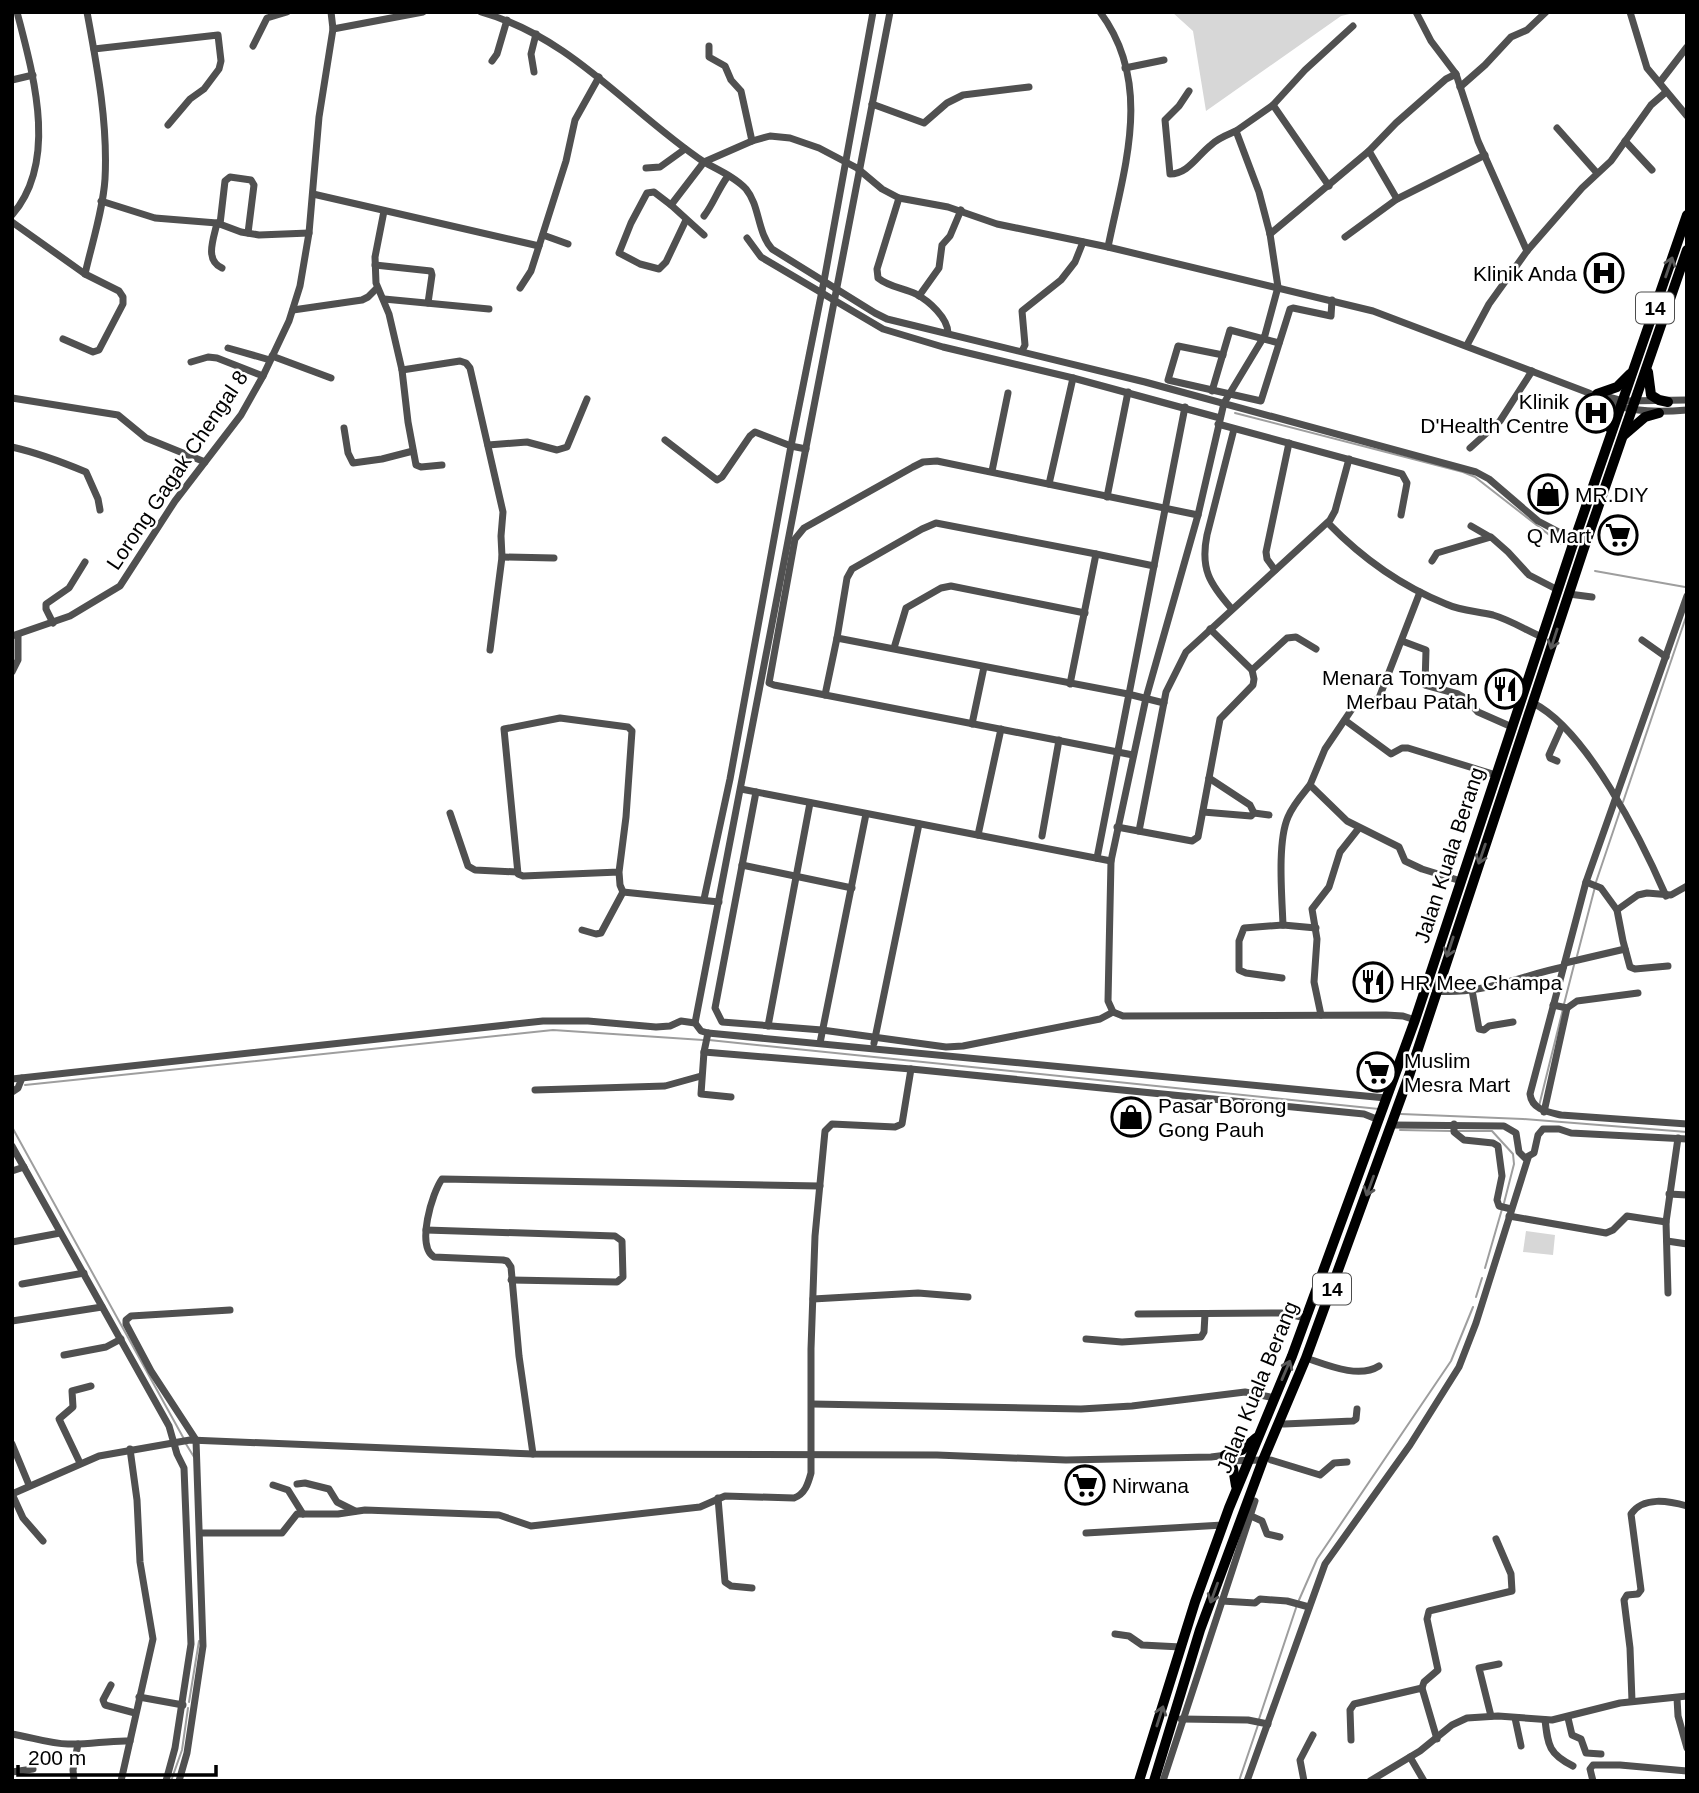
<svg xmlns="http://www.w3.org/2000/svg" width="1699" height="1793" font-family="Arial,sans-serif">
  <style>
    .green { fill: #d7d7d7 }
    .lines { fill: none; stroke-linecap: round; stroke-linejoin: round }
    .stream { stroke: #9e9e9e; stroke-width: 2 }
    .minor { stroke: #505050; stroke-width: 7 }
    .highway { stroke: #000; stroke-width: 10 }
    .oneway { stroke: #595959 }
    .labels { text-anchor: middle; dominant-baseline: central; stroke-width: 5; stroke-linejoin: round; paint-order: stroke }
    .shield { fill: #fff; stroke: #4c4c4c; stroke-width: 2 }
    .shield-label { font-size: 19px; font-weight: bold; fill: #000 }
    .poi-label { font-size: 21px; fill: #000; stroke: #fff; text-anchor: start }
    .street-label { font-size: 21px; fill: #000; stroke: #fff }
  </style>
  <rect width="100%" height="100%" fill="#fff"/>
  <g class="green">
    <path d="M1172,12H1358L1341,16L1206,111L1193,31Z"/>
    <path d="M1526,1231L1555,1235L1553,1255L1523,1252Z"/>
  </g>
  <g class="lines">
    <g class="stream">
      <path d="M1235,413L1463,472L1475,477L1561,544"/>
      <path d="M1595,571L1685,587"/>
      <path d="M1623,802L1687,614"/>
      <path d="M1596,882L1620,811"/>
      <path d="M1577,956L1595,887"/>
      <path d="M1564,1004L1574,965"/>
      <path d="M709,1040L1379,1109"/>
      <path d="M25,1085L553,1030L703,1040"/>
      <path d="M12,1087H13"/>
      <path d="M1539,1106L1563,1009"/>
      <path d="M1401,1114L1523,1119L1687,1132"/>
      <path d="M12,1127L184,1439"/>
      <path d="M1400,1130L1451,1131"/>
      <path d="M1457,1131H1492L1513,1154L1514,1164L1504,1203"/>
      <path d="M1485,1268L1502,1209"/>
      <path d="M1476,1297L1482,1278"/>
      <path d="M186,1444L194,1457"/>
      <path d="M1299,1600L1317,1559L1451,1361L1473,1307"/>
      <path d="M189,1702L199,1641"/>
      <path d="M1259,1719L1297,1605"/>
      <path d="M171,1781L182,1750L188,1708"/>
      <path d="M1239,1781L1258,1725"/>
    </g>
    <g class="minor">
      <path d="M481,12C573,38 628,111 704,162L752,141L770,136L790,138L819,148L857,168L882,189L899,198L948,207L997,224L1108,247L1373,311L1589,393C1620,412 1651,413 1687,410"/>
      <path d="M1100,12C1154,84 1124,168 1108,247"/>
      <path d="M1416,12L1431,41L1456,74"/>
      <path d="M1630,12L1647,68L1687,116"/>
      <path d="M333,29L423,12"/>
      <path d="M253,46L267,18L287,12"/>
      <path d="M709,46V57L725,66L731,80L741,91L752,141"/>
      <path d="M94,49L218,35L221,61L219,69L204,89L190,99L168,125"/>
      <path d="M492,61L497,54L507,20"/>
      <path d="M1125,68L1164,60"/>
      <path d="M534,72L531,54L536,34"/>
      <path d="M12,80L33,75"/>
      <path d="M1660,82L1687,47"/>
      <path d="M1460,87L1485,65L1511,37L1527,30L1546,12"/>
      <path d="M1189,91L1179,106L1165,120L1170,174C1188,174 1197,156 1211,145C1218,138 1227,135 1236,131L1259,192L1270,234L1278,287L1265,335L1224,403L1198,515L1146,698L1111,861L1108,1001L1113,1012L1123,1016L1386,1015L1403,1016L1415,1020"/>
      <path d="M872,104L924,123L947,103L963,95L1029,87"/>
      <path d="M1273,105L1305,70L1353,26"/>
      <path d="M1557,128L1597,173"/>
      <path d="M1236,131L1273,105L1329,186"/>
      <path d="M1625,141L1652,170"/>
      <path d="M1369,151L1397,199"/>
      <path d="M646,168L660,167L685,149"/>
      <path d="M313,194L539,246L566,161L575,120L599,77"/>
      <path d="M899,198L877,269L878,278C889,287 903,288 916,294C929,301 948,318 948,333"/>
      <path d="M101,201L155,218L217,223L241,232L259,235L309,233"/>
      <path d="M671,205L704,235"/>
      <path d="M384,211L375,257L376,283L389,314L402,370L460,361L466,363L470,368L503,512L501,536L502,557L490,650"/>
      <path d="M12,215C59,161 33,74 17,12"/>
      <path d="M704,216C714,203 718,189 728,176"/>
      <path d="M686,220L666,262L659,269L640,264L619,253L631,223L647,193L654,192L671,205L704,162C718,170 735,177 746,189C760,206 757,232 772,249L875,313L887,319L1145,382L1476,472L1489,479L1538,521L1574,540"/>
      <path d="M12,222L85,274L119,291L123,297V304L99,350L93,352L63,339"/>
      <path d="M217,223C214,238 204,260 222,268"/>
      <path d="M220,224L225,181L230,177L251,180L254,185L248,233"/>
      <path d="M1270,234L1369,151L1396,123L1446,79L1456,74L1478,141L1527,251"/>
      <path d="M543,235L568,244"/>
      <path d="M1345,237L1397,199L1485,155"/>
      <path d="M747,238L761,257L883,329L943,347L1073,378L1220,418"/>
      <path d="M375,265L431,271L432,275L428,303"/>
      <path d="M85,274C92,243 103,210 105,179C108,123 97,66 87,12"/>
      <path d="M520,288L531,271L539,246"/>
      <path d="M919,296L939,268L942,245L950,236L961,210"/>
      <path d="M384,299L489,309"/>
      <path d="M293,310L362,300L368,297L377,288"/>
      <path d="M1467,345L1489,304L1527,251L1582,188L1611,161L1651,105L1666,92"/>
      <path d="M228,348L270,360"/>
      <path d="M1022,351L1025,345L1022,311L1061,280L1075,262L1083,242"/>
      <path d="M1223,355L1178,346L1168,380L1261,401L1290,309L1293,308L1331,316L1332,300"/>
      <path d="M272,356L331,378"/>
      <path d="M191,362L208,357L217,358L263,376"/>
      <path d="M402,370L408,422L416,465L421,467L442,465"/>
      <path d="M1212,391L1230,330L1279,343"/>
      <path d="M1597,394L1623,401L1687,400"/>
      <path d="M12,398L118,415L146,438L205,462"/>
      <path d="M1218,424L1402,474L1407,483L1401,515"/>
      <path d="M344,428L348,453L353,463L382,459L413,451"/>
      <path d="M665,440L717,480L722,477L750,436L755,432L791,446L824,281L873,12"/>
      <path d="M488,445L527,442L557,450L567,447L587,399"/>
      <path d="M12,447C38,453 62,462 86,472L98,499L100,510"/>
      <path d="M1470,448L1500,421L1532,371"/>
      <path d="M992,471L1008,393"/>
      <path d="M1049,484L1073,378"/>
      <path d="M1107,497L1128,392"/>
      <path d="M1328,523C1361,557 1401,586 1446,604C1461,611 1477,611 1493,615C1510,620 1526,630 1542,637"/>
      <path d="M1471,526L1490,537"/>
      <path d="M502,557L554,558"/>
      <path d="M1432,561L1437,553L1491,537L1508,552L1529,575L1558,590"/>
      <path d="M1275,570L1267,559L1266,552L1289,443"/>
      <path d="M1569,594L1592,597"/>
      <path d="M1687,596L1586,882L1530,1094C1532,1110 1548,1112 1561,1115L1687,1124"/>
      <path d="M1231,608C1210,584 1200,569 1207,535L1234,429"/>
      <path d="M53,623L46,609V604L69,588L85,562"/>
      <path d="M12,636L70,616L120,586L175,501L241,415L263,376L289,321L300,286L309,233L319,117L333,29L331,12"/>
      <path d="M837,638L847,578L852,569L922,529L936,523L1096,554"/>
      <path d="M1642,640L1666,657"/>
      <path d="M1402,641L1426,650L1425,685L1458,694L1465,698L1478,712L1512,727"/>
      <path d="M894,648L906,608L941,588L951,586L1085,613"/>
      <path d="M1252,670L1287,638L1296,637L1316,649"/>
      <path d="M12,672L18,660V635"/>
      <path d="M1070,684L1096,554L1154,566"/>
      <path d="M825,695L837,638L1128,694L1164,703"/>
      <path d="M1533,703C1587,730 1642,841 1666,896"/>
      <path d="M1346,721L1391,754L1402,748H1408L1496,775"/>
      <path d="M972,724L984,667"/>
      <path d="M1133,755L774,685L769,683L795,539L804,528L913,467L923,462L937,461L1198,515"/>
      <path d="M1557,761L1550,758L1549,755L1562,726"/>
      <path d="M1310,785L1325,749L1354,706L1370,704L1379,698L1420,592"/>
      <path d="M741,789L1111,861"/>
      <path d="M756,792L715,1008L722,1022L822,1030L946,1047L963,1046L1100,1019L1113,1012"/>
      <path d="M1203,812L1251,816L1254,813L1250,805L1209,778"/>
      <path d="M450,813L468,866L475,870L517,872"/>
      <path d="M1254,813L1269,815"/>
      <path d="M1117,827L1192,841L1198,837L1220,719L1253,685L1254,679L1252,670L1210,629"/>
      <path d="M1139,831L1166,692L1186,652L1330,520L1335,511L1349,459"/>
      <path d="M978,835L1001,729"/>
      <path d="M1042,836L1059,740"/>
      <path d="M1097,858L1185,407"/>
      <path d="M742,865L852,888"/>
      <path d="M1586,882L1601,888L1617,910L1638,895L1647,893L1671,895L1687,886"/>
      <path d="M623,892L719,902"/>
      <path d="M704,899L730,779L791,446L806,449"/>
      <path d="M1617,910L1623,941L1630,967L1635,969L1668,966"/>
      <path d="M1283,925C1282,897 1277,842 1288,817C1293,805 1302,795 1310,785L1347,821L1399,847L1405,861L1422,869L1461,881"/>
      <path d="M582,930L596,934L601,933L623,892L620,885L619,872L626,817L632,731L628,727L560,718L504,729L518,874L523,876L619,872"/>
      <path d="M1565,963L1625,949"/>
      <path d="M1282,978L1246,973L1239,970V941L1244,928L1283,925L1316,928"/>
      <path d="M1472,990L1479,1029L1484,1030L1489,1026L1513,1022"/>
      <path d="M1436,991C1482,995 1520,976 1563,967"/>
      <path d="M1567,1008L1577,1001L1638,993"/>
      <path d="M1321,1015L1314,982L1317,939L1312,909L1329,887L1340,852L1359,828"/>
      <path d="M695,1023L890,12"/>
      <path d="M768,1026L810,803"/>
      <path d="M708,1033L704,1052L911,1069L1364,1114L1379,1120"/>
      <path d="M820,1043L866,814"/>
      <path d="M874,1043L919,824"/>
      <path d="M704,1052L701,1094L731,1097"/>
      <path d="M12,1079L543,1021H588L656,1027L670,1026L681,1021L695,1023L701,1031L708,1033L1386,1098"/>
      <path d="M535,1090L665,1086L701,1076"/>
      <path d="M12,1092L18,1088L22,1078"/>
      <path d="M1544,1112L1567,1008L1553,1005"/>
      <path d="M1454,1124V1132L1464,1140L1493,1143L1498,1146L1502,1176L1497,1200L1499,1206L1511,1209"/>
      <path d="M1392,1125L1504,1126L1516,1133L1519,1152L1525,1158L1534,1153L1538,1135L1543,1129H1559L1571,1133L1687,1139"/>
      <path d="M12,1146L169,1426L177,1454L184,1468L191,1644L175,1748L166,1781"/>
      <path d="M12,1171L24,1167"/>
      <path d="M1669,1194L1687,1195"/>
      <path d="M1509,1216L1606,1233L1613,1230L1627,1216L1666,1222L1678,1138"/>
      <path d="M1666,1222L1668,1293"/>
      <path d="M426,1230L615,1236L622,1241L623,1277L617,1282L511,1280"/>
      <path d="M1667,1241L1687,1244"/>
      <path d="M12,1242L60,1233"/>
      <path d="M22,1284L84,1273"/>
      <path d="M813,1299L918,1293L968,1297"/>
      <path d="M1138,1314L1283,1313L1306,1318"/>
      <path d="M12,1321L102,1307"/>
      <path d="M1086,1339L1122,1342L1201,1337L1204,1332L1205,1314"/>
      <path d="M64,1355L106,1347L121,1339"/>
      <path d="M1306,1358C1327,1365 1359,1379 1379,1366"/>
      <path d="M812,1404L1081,1409L1132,1406L1245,1392L1275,1398"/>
      <path d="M1284,1424L1353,1421L1356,1419L1357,1409"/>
      <path d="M12,1444L29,1485"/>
      <path d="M533,1454L519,1356L511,1267L507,1261L503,1260L434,1257C416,1246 432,1193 442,1179L820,1186"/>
      <path d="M1271,1460L1320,1475L1334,1463L1347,1462"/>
      <path d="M1226,1461L1263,1460"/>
      <path d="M80,1463L59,1419L73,1407L72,1391L91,1386"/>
      <path d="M297,1484L305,1483L329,1489L337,1502L355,1511"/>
      <path d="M273,1485L288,1490L303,1514"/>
      <path d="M12,1494L99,1456L190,1440L533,1454L937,1455L1066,1460L1211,1457L1227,1455"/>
      <path d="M12,1494L23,1518L43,1541"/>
      <path d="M718,1498L725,1582L731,1586L752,1588"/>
      <path d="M1251,1516L1262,1521L1267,1534L1280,1537"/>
      <path d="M200,1533H282L297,1514H338L365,1510L499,1515L531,1526L700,1507L725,1496L794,1498C805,1494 808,1484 811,1473V1349L815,1236L825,1131L832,1124L895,1127L902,1124L911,1069"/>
      <path d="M1086,1533L1223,1525"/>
      <path d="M1222,1601L1255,1603L1260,1599L1287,1601L1309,1607"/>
      <path d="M1115,1634L1129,1636L1142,1645L1181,1647"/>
      <path d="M111,1685L103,1700L105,1705L135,1713"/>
      <path d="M1422,1688L1424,1682L1438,1670L1427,1619L1429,1611L1512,1591L1511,1574L1496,1539"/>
      <path d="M139,1697L183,1705"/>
      <path d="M1677,1698L1678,1716L1687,1748"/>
      <path d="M1632,1701L1630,1648L1624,1600L1627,1595L1638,1594L1641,1590L1631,1514C1643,1496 1669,1501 1687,1506"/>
      <path d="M1491,1716L1479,1668L1499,1664"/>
      <path d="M1515,1718L1521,1746"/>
      <path d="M1568,1718L1572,1735L1581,1739L1586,1753L1601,1754"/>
      <path d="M1181,1719L1248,1720L1268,1724"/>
      <path d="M1545,1720C1548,1746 1549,1754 1573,1766"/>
      <path d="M12,1734C31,1737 50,1744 68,1744C89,1745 109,1740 130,1741"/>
      <path d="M1351,1740L1350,1710L1354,1704L1422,1688L1437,1739"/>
      <path d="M1410,1757L1424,1781"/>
      <path d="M12,1772L33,1769"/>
      <path d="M74,1781L73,1770L78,1744"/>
      <path d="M121,1781L153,1639L140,1562L137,1500L130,1449"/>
      <path d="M179,1781L187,1753L203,1646L196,1440L151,1371L126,1324V1320L131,1316L230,1310"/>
      <path d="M1163,1781L1255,1501"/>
      <path d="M1247,1781L1325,1564L1410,1445L1459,1367L1476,1323L1528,1158"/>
      <path d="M1304,1781L1300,1760L1313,1735"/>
      <path d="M1370,1781L1420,1751L1452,1725L1467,1718L1498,1716L1552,1720L1620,1703L1687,1696"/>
      <path d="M1593,1781L1590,1769L1593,1765H1620L1687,1771"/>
    </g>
    <g class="highway">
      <path d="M1648,372L1651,395L1659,400L1668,402"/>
      <path d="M1597,394L1617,387L1630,374"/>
      <path d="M1605,402L1610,428"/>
      <path d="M1624,435L1645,417L1659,413"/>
      <path d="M1225,1455L1242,1450L1256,1438"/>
      <path d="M1226,1461L1233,1468L1236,1486"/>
      <path d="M1139,1781L1195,1602L1229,1508L1292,1356L1415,1020L1572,547L1687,215"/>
      <path d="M1154,1781L1200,1630L1263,1460L1306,1358L1410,1073L1583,551L1687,250"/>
    </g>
  </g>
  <defs><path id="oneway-shaft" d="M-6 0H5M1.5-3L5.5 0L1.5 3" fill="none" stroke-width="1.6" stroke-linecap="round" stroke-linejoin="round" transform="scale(1.75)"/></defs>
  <g class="oneway">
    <use href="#oneway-shaft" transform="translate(1669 267) rotate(-71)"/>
    <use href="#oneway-shaft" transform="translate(1554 639) rotate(108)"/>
    <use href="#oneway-shaft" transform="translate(1482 854) rotate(109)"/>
    <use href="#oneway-shaft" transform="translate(1450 947) rotate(108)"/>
    <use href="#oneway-shaft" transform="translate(1370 1186) rotate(110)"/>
    <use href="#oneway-shaft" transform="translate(1286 1370) rotate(-67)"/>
    <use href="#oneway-shaft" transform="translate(1214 1593) rotate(110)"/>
    <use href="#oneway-shaft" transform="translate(1160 1716) rotate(-72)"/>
  </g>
  <defs>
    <g id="hospital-ring" transform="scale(2.0125)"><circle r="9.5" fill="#fff" stroke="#000" stroke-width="1.5"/><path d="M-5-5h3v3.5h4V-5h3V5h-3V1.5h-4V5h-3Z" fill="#000"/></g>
    <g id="shop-ring" transform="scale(2.0125)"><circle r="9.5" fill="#fff" stroke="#000" stroke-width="1.5"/><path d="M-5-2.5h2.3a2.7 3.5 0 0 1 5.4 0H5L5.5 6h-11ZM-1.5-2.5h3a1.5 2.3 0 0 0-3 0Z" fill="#000"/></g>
    <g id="supermarket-ring" transform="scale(2.0125)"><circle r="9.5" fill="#fff" stroke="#000" stroke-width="1.5"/><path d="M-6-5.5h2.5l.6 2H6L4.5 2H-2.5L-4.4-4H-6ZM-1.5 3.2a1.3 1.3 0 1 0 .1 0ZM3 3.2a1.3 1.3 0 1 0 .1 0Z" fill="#000"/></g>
    <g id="restaurant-ring" transform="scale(2.0125)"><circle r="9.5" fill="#fff" stroke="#000" stroke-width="1.5"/><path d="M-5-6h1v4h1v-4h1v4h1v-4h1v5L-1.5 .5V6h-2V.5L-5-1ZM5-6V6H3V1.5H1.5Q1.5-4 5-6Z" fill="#000"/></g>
  </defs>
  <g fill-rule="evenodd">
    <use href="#hospital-ring" x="1604" y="273"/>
    <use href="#hospital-ring" x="1596" y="413"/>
    <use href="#shop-ring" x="1548" y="494"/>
    <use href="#supermarket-ring" x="1618" y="535"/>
    <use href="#restaurant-ring" x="1505" y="689"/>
    <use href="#restaurant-ring" x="1373" y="982"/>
    <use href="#supermarket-ring" x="1377" y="1072"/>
    <use href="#shop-ring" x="1131" y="1117"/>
    <use href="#supermarket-ring" x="1085" y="1485"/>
  </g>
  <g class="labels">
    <g class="shield">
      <rect x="1636" y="292.5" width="38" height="31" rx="5"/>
      <rect x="1313" y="1273.5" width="38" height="31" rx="5"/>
    </g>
    <g class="shield-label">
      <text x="1655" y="308">14</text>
      <text x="1332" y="1289">14</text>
    </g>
    <g class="poi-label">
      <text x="1577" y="273" text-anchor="end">Klinik Anda</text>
      <text x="1569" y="401" text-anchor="end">Klinik<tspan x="1569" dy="24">D'Health Centre</tspan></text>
      <text x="1575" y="494">MR.DIY</text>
      <text x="1591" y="535" text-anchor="end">Q Mart</text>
      <text x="1478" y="677" text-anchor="end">Menara Tomyam<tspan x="1478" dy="24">Merbau Patah</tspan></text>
      <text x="1400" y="982">HR Mee Champa</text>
      <text x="1404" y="1060">Muslim<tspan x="1404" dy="24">Mesra Mart</tspan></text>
      <text x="1158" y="1105">Pasar Borong<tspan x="1158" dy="24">Gong Pauh</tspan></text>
      <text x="1112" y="1485">Nirwana</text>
    </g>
    <g class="street-label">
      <text transform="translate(177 470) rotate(-56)">Lorong Gagak Chengal 8</text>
      <text transform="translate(1449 855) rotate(-72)">Jalan Kuala Berang</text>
      <text transform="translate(1257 1387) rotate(-68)">Jalan Kuala Berang</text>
    </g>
  </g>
  <rect width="1699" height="1793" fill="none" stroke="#000000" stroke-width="28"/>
  <path d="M18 1765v10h198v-10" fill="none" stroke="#000000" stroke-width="3.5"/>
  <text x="28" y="1765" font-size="21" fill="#000000" stroke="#ffffff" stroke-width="5" paint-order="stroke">200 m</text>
</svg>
